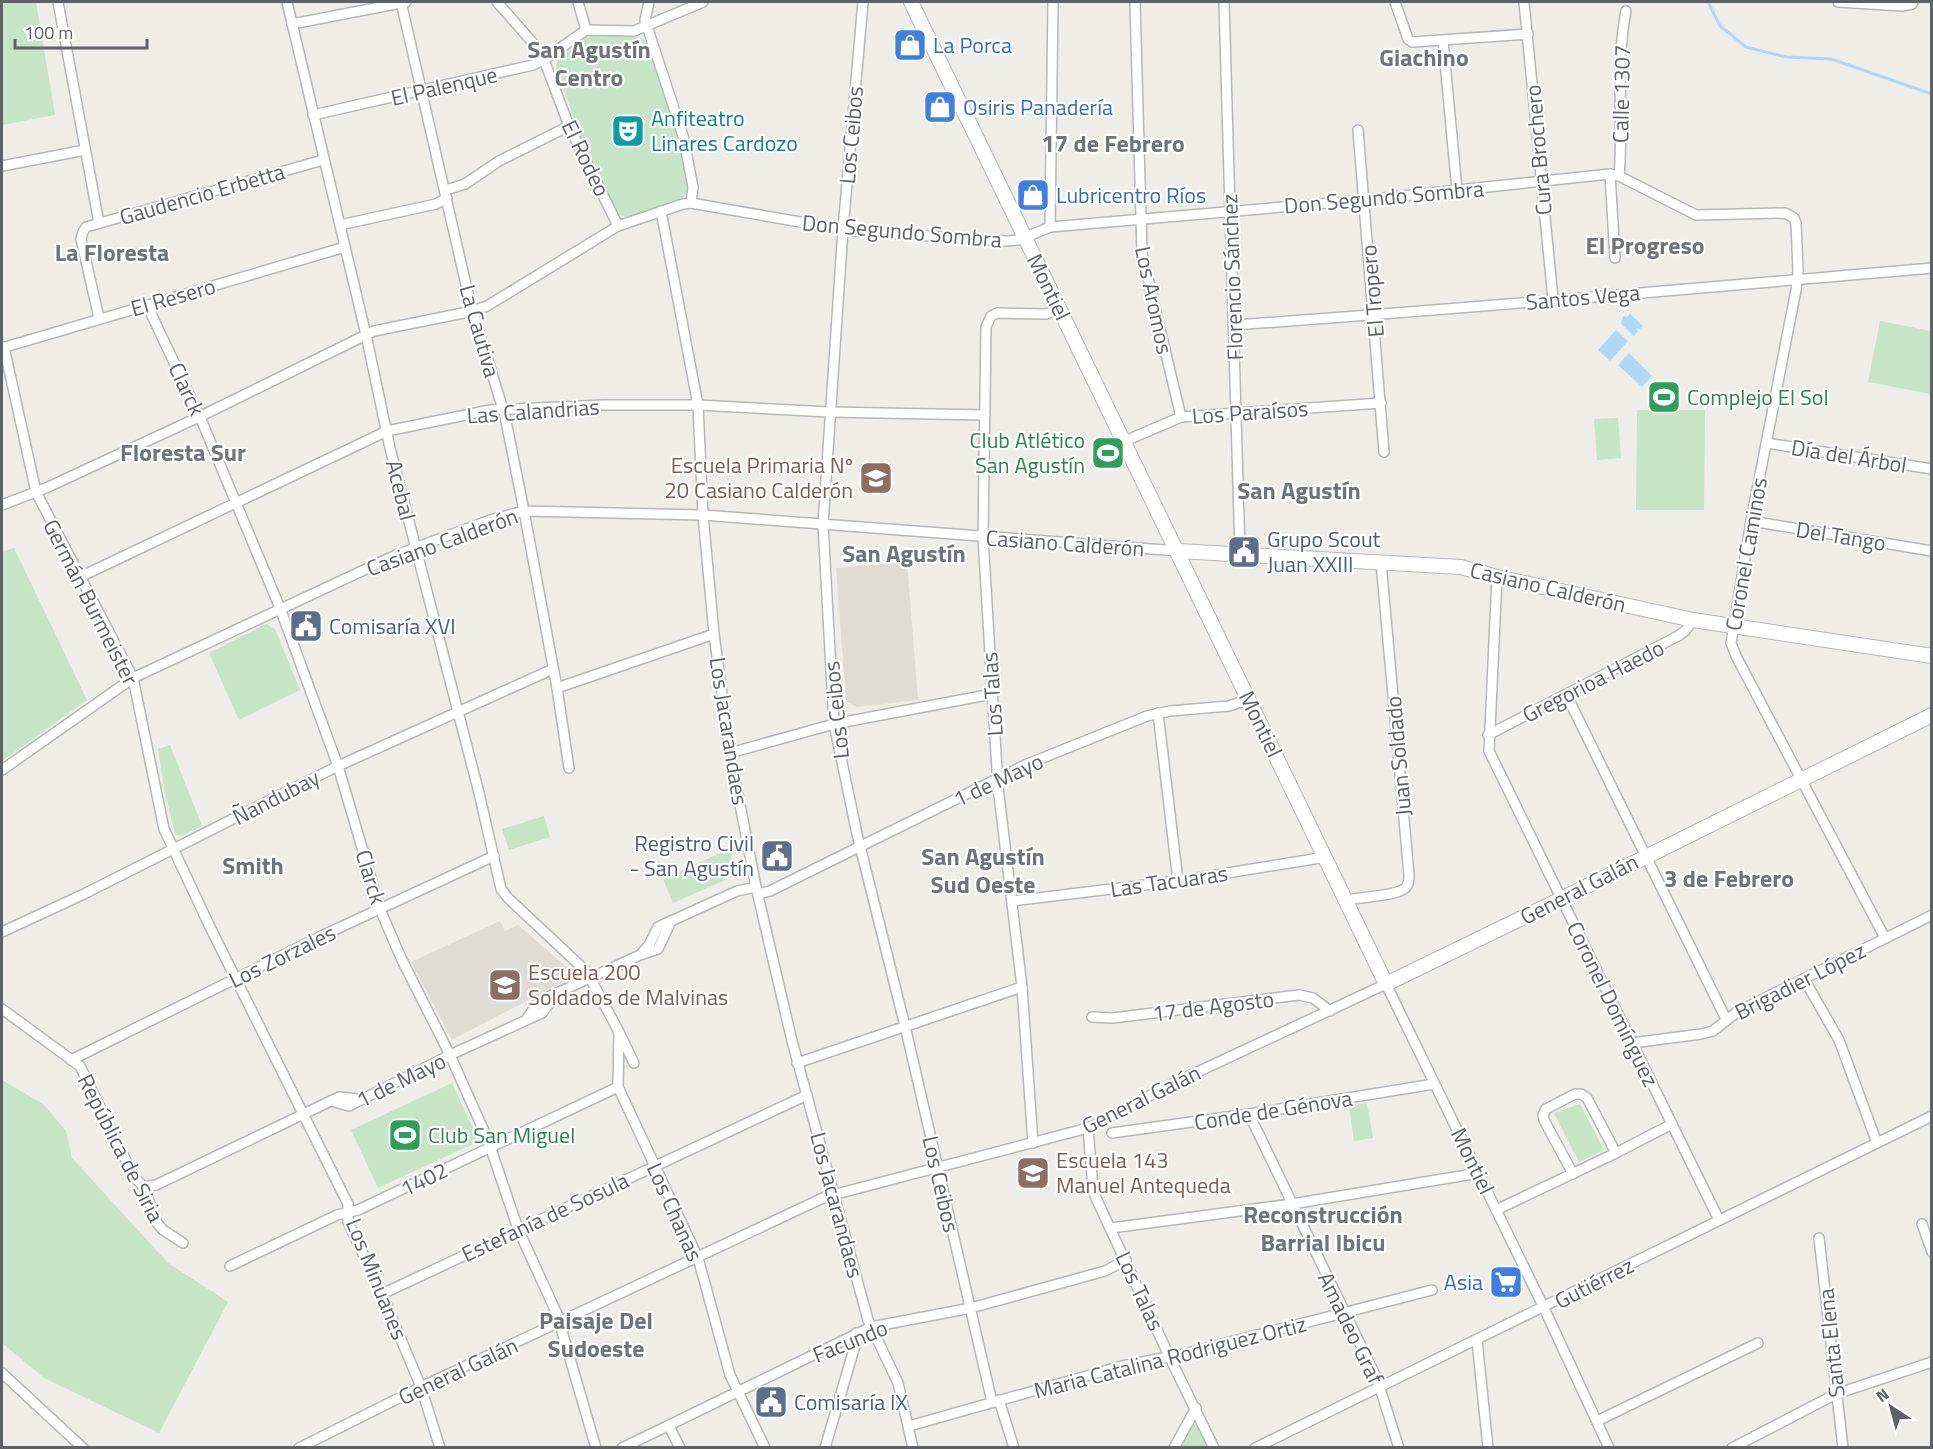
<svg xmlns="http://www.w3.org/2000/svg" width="1933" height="1449" font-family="'Titillium Web',sans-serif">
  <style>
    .education { fill: #dfdcd5 }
    .green { fill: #c6e4c6 }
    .water { fill: #afd8f7 }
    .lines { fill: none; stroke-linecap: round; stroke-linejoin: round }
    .stream { stroke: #afd8f7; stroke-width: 3 }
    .street-casing { stroke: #b4b7ba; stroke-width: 12 }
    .secondary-casing { stroke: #b3b6ba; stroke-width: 16 }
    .street { stroke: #fff; stroke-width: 9 }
    .secondary { stroke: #fff; stroke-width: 14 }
    .labels { text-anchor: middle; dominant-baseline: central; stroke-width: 4.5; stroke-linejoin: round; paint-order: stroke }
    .shop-label { font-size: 22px; fill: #366cbe; stroke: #fff; text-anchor: start }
    .street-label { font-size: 22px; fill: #5e6266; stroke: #fff }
    .culture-label { font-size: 22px; fill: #0d838f; stroke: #fff; text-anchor: start }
    .leisure-label { font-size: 22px; fill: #27864d; stroke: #fff; text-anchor: start }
    .education-label { font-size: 22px; fill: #785e54; stroke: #fff; text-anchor: start }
    .service-label { font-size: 22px; fill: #4e5e75; stroke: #fff; text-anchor: start }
    .neighbourhood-label { font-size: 24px; font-weight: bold; fill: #6f7478; stroke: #fff }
  </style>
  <rect width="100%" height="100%" fill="#efede7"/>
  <g class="education">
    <path d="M907,562L918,700L857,707L846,701L836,568Z"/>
    <path d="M500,921L505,931L518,925L576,975L452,1040L411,962Z"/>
  </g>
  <g class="green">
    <path d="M2,2H36L55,115L2,125Z"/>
    <path d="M587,34C602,33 636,32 647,42L679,136L690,189L683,198L626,217L618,214L578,129L556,68L557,57Z"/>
    <path d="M1880,321L1931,331V394L1868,382Z"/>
    <path d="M1637,410H1705L1704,510H1636Z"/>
    <path d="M1618,418L1621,458L1597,460L1594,419Z"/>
    <path d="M14,548L87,700L2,761V552Z"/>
    <path d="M266,624L275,629L300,690L239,720L209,653Z"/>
    <path d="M170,745L202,826L181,836L175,834L164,788L158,749Z"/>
    <path d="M544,816L550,837L509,850L502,829Z"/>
    <path d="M731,848L734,876L673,903L663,879Z"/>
    <path d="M2,1080L43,1104L66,1131L72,1158L168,1263L228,1302L159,1433L44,1378L2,1343Z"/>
    <path d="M452,1083L479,1141L378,1188L351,1130Z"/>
    <path d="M1367,1103L1373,1138L1354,1141L1349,1106Z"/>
    <path d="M1580,1104L1604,1150L1579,1162L1554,1113Z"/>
    <path d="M1196,1424L1208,1447H1182L1192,1425Z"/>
  </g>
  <g class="water">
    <path d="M1630,314L1643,326L1640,329L1636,328L1638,332L1634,336L1621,324L1623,316L1627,317Z"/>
    <path d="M1616,330L1628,341L1610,361L1598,350Z"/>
    <path d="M1629,353L1652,376L1642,387L1618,365Z"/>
  </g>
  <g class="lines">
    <path class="stream" d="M1708,2L1720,26L1746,47L1786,57L1831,59L1932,94"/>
    <g class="street-casing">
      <g id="street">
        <path d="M58,2L99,223"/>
        <path d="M287,2L366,335L390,448L479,793L501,889L508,898L587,972L619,1032L618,1087L698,1258L730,1375L765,1448"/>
        <path d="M401,2L470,302L505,416L524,511L557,688L569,768"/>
        <path d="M497,2L541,52L569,126L618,226"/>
        <path d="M578,2L586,30"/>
        <path d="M649,2L645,20L683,136L693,187L691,203"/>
        <path d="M863,2L843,229L823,524L834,724L857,834L905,1026L992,1402"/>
        <path d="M1135,2L1142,253L1181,417"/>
        <path d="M1224,2L1240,553"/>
        <path d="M1395,2L1408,39L1412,42L1528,34"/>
        <path d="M1524,2L1553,299"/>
        <path d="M1838,2L1902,6L1912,4L1913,2"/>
        <path d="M292,24L406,2"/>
        <path d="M1443,41L1457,190"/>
        <path d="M313,115L533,65L545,59L586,30L634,31L703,2"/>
        <path d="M1358,130L1384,452"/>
        <path d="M2,166L85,150"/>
        <path d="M1610,174L1615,258"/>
        <path d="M1619,176C1624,121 1615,67 1626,11"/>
        <path d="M446,190L465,184L499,161L569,126"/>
        <path d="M661,211L698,405L703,515L714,634L730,753L756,887L792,1041L868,1320L898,1383L913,1448"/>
        <path d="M340,225L436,204L447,198"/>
        <path d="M1050,227L1053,2"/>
        <path d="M147,305L203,424L280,608L338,766L380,909L401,958L450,1055L488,1140L518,1229L557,1314L596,1448"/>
        <path d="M99,318L81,239L83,232L86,227L323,160"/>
        <path d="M1234,325C1467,309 1699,288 1932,268"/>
        <path d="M4,347L36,492L133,678L164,829L209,925L348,1204V1222L382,1294L421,1387L440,1448"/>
        <path d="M2,348L345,247"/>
        <path d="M1125,441L1181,417L1381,403"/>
        <path d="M1766,443L1932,469"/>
        <path d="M2,505L46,488L199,417L374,331L473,311L487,306L618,226L683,204L691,203L852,231L1007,241L1019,240L1050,227L1364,200L1610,174L1619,176L1696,215L1785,213L1794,218L1796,223L1798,271L1796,290L1751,521L1731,643L1736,656L1885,938"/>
        <path d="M1751,521L1932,551"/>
        <path d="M80,577L387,431L490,410L603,405H698L829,412L985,415"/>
        <path d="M1497,577L1489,751L1719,1220"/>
        <path d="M557,688L714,634"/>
        <path d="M1566,694L1726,1019"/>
        <path d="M1158,713L1178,881"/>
        <path d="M1488,735L1678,636L1685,631L1693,620"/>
        <path d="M730,753L834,724L992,694"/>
        <path d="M2,770L133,678L396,555L490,520L524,511L703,515L1178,551"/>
        <path d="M758,894L770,891L1025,765L1147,716L1170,711L1229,706L1249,699"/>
        <path d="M1346,900C1358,898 1397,895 1404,889C1409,885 1409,881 1409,875L1381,562"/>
        <path d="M1012,901L1178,881L1326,857"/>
        <path d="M2,932L84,894L338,766L553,669"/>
        <path d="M641,954L649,945L658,927L737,891L756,887"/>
        <path d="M1804,979L1839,1040L1877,1143"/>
        <path d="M557,993L640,955L658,949L671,921"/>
        <path d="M2,1009L80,1066L134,1177L144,1187L157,1223L163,1230L183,1243"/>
        <path d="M1092,1017L1113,1018L1299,995L1313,998L1330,1011"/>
        <path d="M619,1032L634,1063"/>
        <path d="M1632,1043L1701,1034L1713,1031L1737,1012L1932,915"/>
        <path d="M71,1060L330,932L494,856"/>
        <path d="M797,1063L1022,987"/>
        <path d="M331,1101L349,1106L450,1055L542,1013L557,993L539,1001L526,1020"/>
        <path d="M1249,1114L1377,1379L1399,1448"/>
        <path d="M1088,1128L1093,1189L1096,1198L1170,1358L1214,1448"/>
        <path d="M1112,1133L1249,1114L1434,1084"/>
        <path d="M1033,1143L1022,987L998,787L983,537L986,327L991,316L997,313L1046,314L1060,310"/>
        <path d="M1573,1174L1544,1120L1543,1115L1546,1109L1575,1094H1581L1587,1098L1616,1153"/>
        <path d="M144,1187L156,1185L339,1097L359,1099"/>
        <path d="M1496,1210L1616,1153L1672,1124"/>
        <path d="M1922,1224L1932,1252"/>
        <path d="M1111,1228L1292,1204L1479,1173"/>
        <path d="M1819,1238L1843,1448"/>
        <path d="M230,1266L337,1215L358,1210L618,1087"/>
        <path d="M382,1294L807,1095"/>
        <path d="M1477,1340L1488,1448"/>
        <path d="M2,1373L83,1448"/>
        <path d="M999,1400L1014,1448"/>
        <path d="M1597,1421L1758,1343"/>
        <path d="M669,1426L680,1448"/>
        <path d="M909,1426L1122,1366L1184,1354L1432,1290"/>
        <path d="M299,1448L421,1387L825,1197L1088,1128L1174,1083L1386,984L1544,1308L1609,1448"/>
        <path d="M622,1448L871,1327L971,1308L1105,1271L1126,1260"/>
        <path d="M825,1448L856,1342V1333"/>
        <path d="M1174,1448L1196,1408"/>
        <path d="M1255,1448L1932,1116"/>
        <path d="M1732,1448L1836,1394L1932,1362"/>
      </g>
    </g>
    <g class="secondary-casing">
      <g id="secondary">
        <path d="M911,2L1386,984L1561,899L1932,715"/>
        <path d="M1178,551L1461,567L1497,577L1693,620L1932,656"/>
      </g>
    </g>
    <use href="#street" class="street"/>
    <use href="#secondary" class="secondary"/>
  </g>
  <defs>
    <g id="shop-square" transform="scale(1.725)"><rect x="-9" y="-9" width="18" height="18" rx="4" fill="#3f7fe0" stroke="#fff"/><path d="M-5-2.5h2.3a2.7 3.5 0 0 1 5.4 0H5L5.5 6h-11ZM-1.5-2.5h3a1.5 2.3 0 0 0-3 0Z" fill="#fff"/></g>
    <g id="theatre-square" transform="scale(1.725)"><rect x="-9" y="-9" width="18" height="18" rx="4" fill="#0f9aa8" stroke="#fff"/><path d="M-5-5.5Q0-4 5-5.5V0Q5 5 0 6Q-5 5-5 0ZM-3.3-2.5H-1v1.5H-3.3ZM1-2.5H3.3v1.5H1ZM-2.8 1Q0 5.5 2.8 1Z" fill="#fff"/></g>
    <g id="stadium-square" transform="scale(1.725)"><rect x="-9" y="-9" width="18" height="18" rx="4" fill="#2e9e5b" stroke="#fff"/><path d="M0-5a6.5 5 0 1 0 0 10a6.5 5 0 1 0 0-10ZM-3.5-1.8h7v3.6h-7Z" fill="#fff"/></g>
    <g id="school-square" transform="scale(1.725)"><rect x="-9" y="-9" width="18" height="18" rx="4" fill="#8d6e63" stroke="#fff"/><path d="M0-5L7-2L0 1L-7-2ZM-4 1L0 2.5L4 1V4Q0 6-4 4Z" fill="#fff"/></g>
    <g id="civic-square" transform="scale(1.725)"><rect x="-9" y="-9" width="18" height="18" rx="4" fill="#5c6f8a" stroke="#fff"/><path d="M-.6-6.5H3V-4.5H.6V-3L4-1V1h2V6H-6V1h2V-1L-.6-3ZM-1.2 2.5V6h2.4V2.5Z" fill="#fff"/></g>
    <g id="supermarket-square" transform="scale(1.725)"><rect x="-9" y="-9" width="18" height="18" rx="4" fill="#3f7fe0" stroke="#fff"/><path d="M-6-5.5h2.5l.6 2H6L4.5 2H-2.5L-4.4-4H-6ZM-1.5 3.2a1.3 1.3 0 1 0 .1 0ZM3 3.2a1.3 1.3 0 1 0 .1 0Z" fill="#fff"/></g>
  </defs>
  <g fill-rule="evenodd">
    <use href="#shop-square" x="910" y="45"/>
    <use href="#shop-square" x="940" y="107"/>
    <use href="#theatre-square" x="628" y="131"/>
    <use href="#shop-square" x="1033" y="195"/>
    <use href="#stadium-square" x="1664" y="397"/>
    <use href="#stadium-square" x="1108" y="453"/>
    <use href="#school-square" x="876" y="478"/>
    <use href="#civic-square" x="1244" y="552"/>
    <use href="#civic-square" x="306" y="626"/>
    <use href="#civic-square" x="777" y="856"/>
    <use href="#school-square" x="505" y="985"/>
    <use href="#stadium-square" x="405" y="1135"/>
    <use href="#school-square" x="1033" y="1173"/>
    <use href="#supermarket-square" x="1506" y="1282"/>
    <use href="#civic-square" x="771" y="1402"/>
  </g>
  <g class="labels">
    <g class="shop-label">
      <text x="933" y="45">La Porca</text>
      <text x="963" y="107">Osiris Panadería</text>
      <text x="1056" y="195">Lubricentro Ríos</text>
      <text x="1483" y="1282" text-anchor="end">Asia</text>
    </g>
    <g class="street-label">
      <text transform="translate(444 86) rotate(-13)">El Palenque</text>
      <text transform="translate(1621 94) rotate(-89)">Calle 1307</text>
      <text transform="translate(851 135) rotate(-85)">Los Ceibos</text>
      <text transform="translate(1538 150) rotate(-95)">Cura Brochero</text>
      <text transform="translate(586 158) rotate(64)">El Rodeo</text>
      <text transform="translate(202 194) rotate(-16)">Gaudencio Erbetta</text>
      <text transform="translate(1384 197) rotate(-5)">Don Segundo Sombra</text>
      <text transform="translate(902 231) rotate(5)">Don Segundo Sombra</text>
      <text transform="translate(1232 277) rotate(-92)">Florencio Sánchez</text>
      <text transform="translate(1049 287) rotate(64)">Montiel</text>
      <text transform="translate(1372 291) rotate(-95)">El Tropero</text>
      <text transform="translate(173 297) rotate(-16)">El Resero</text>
      <text transform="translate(1583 297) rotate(-5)">Santos Vega</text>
      <text transform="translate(1154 300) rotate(78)">Los Aromos</text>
      <text transform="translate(480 331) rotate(74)">La Cautiva</text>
      <text transform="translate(187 389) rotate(65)">Clarck</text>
      <text transform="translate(533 411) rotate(-4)">Las Calandrias</text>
      <text transform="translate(1250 412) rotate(-4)">Los Paraísos</text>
      <text transform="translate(1849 456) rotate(9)">Día del Árbol</text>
      <text transform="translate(401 490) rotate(76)">Acebal</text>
      <text transform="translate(1841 536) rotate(9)">Del Tango</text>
      <text transform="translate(442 542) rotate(-20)">Casiano Calderón</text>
      <text transform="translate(1065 543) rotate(4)">Casiano Calderón</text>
      <text transform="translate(1746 554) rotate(-80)">Coronel Caminos</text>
      <text transform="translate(1548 587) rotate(13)">Casiano Calderón</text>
      <text transform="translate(91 602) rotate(63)">Germán Burmeister</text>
      <text transform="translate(1593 681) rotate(-27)">Gregorioa Haedo</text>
      <text transform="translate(992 694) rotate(-94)">Los Talas</text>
      <text transform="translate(836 710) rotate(-96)">Los Ceibos</text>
      <text transform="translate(1261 724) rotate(64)">Montiel</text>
      <text transform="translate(729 731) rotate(81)">Los Jacarandaes</text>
      <text transform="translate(1398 756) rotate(-95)">Juan Soldado</text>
      <text transform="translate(998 780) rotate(-25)">1 de Mayo</text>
      <text transform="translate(276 797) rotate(-27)">Ñandubay</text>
      <text transform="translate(371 877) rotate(73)">Clarck</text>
      <text transform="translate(1169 881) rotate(-8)">Las Tacuaras</text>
      <text transform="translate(1579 889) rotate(-27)">General Galán</text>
      <text transform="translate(282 956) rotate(-26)">Los Zorzales</text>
      <text transform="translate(1800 981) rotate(-27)">Brigadier López</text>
      <text transform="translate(1613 1004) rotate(64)">Coronel Domínguez</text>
      <text transform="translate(1213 1006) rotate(-7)">17 de Agosto</text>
      <text transform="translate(401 1080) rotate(-26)">1 de Mayo</text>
      <text transform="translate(1141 1099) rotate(-26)">General Galán</text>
      <text transform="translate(1273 1110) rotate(-9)">Conde de Génova</text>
      <text transform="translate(121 1148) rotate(63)">República de Siria</text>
      <text transform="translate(1473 1161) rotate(64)">Montiel</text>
      <text transform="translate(424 1179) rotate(-26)">1402</text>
      <text transform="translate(941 1184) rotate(77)">Los Ceibos</text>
      <text transform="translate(837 1205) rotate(75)">Los Jacarandaes</text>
      <text transform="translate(675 1212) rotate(66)">Los Chanas</text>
      <text transform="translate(545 1217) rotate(-25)">Estefanía de Sosula</text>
      <text transform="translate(377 1279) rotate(68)">Los Minuanes</text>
      <text transform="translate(1594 1283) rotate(-27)">Gutiérrez</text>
      <text transform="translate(1140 1291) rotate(65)">Los Talas</text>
      <text transform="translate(1351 1328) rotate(64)">Amadeo Graf</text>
      <text transform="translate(850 1341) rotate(-22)">Facundo</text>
      <text transform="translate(1831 1343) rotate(-96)">Santa Elena</text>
      <text transform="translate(1170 1357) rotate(-14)">Maria Catalina Rodriguez Ortiz</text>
      <text transform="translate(458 1371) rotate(-25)">General Galán</text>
    </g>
    <g class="culture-label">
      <text x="651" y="118">Anfiteatro<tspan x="651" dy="25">Linares Cardozo</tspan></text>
    </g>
    <g class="leisure-label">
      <text x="1687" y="397">Complejo El Sol</text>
      <text x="1085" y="440" text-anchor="end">Club Atlético<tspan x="1085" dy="25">San Agustín</tspan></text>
      <text x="428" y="1135">Club San Miguel</text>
    </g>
    <g class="education-label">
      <text x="853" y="465" text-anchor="end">Escuela Primaria Nº<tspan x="853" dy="25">20 Casiano Calderón</tspan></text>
      <text x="528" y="972">Escuela 200<tspan x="528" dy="25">Soldados de Malvinas</tspan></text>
      <text x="1056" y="1160">Escuela 143<tspan x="1056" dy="25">Manuel Antequeda</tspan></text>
    </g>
    <g class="service-label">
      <text x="1267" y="539">Grupo Scout<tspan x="1267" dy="25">Juan XXIII</tspan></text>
      <text x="329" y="626">Comisaría XVI</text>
      <text x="754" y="843" text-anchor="end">Registro Civil<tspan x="754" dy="25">- San Agustín</tspan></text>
      <text x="794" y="1402">Comisaría IX</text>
    </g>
    <g class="neighbourhood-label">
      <text x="589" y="49">San Agustín<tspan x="589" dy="28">Centro</tspan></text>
      <text x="1424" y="57">Giachino</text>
      <text x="1113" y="143">17 de Febrero</text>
      <text x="1645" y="245">El Progreso</text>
      <text x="112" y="252">La Floresta</text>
      <text x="183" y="452">Floresta Sur</text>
      <text x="1299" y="490">San Agustín</text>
      <text x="904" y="553">San Agustín</text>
      <text x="983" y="856">San Agustín<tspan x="983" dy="28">Sud Oeste</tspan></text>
      <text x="253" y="865">Smith</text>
      <text x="1729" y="878">3 de Febrero</text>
      <text x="1323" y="1214">Reconstrucción<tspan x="1323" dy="28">Barrial Ibicu</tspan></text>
      <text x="596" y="1320">Paisaje Del<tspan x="596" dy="28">Sudoeste</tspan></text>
    </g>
  </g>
  <rect width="1933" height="1449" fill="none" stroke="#5e6266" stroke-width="6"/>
  <g transform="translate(1891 1407) rotate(324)" stroke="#ffffff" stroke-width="4.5" paint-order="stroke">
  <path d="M0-4.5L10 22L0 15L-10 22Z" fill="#5e6266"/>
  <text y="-9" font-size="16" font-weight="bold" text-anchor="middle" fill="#5e6266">N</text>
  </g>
  <path d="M15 39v9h132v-9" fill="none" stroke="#5e6266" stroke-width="3"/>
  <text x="24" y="39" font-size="18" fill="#5e6266" stroke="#ffffff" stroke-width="4.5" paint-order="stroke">100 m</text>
</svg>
